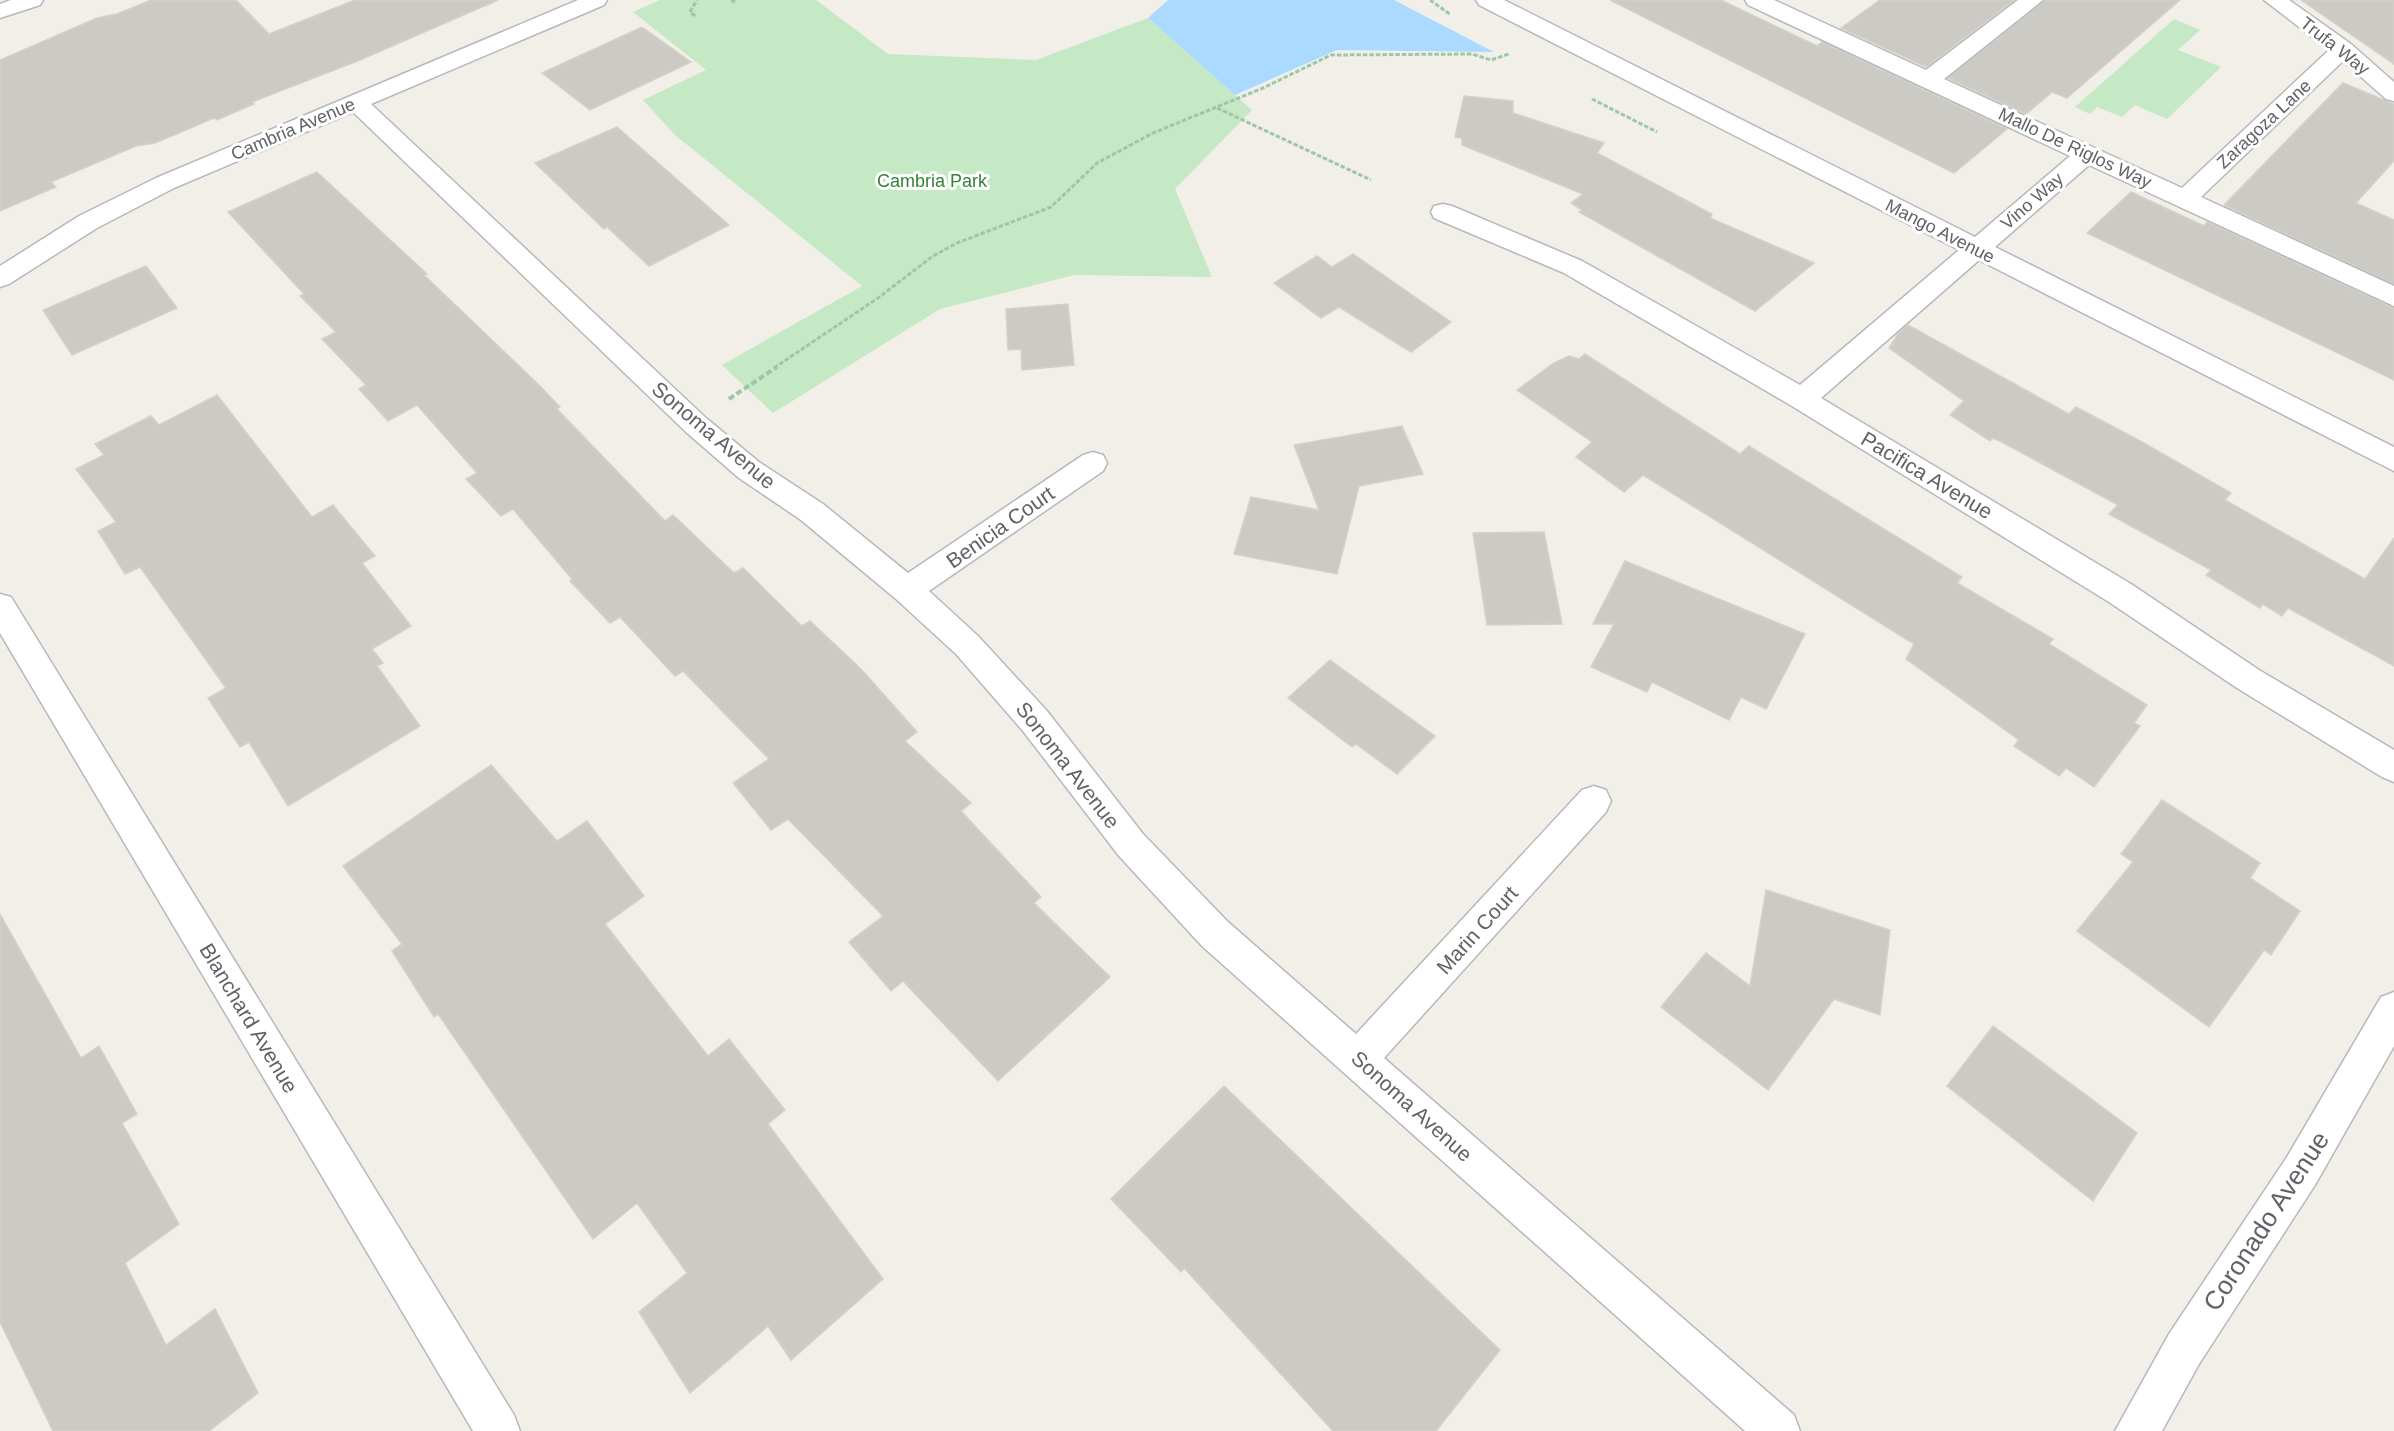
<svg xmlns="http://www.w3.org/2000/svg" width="2394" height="1431" font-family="Helvetica,sans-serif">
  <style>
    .green { fill: #c5e8c5 }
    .water { fill: #aadaff }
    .building { fill: #cccac5; stroke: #d6d1c6; stroke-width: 1.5 }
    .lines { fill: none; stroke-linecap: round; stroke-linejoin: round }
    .minor-casing { stroke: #b5b8bc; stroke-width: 3 }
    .path-far1 { stroke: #9cc7a9; stroke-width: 3; stroke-dasharray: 4.5 2; stroke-linecap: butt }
    .path { stroke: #9cc7a9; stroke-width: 4; stroke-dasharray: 6 3; stroke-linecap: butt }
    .minor { fill: #fff; fill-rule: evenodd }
    .labels { text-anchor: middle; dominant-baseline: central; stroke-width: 6; stroke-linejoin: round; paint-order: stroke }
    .far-street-label { font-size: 18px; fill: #5f6368; stroke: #fff }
    .far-park-label { font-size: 18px; fill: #348238; stroke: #fff }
    .street-label { font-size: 21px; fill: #5f6368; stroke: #fff }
    .near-street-label { font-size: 26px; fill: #5f6368; stroke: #fff }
  </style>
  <rect width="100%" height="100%" fill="#f1efe8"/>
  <g class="green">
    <path d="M660,0H816L888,54L1036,60L1148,18L1252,110L1175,189L1212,277L1074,275L940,309L773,413L722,365L862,286L675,135L643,100L706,70L633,12Z"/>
    <path d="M2174,19L2200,30L2178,50L2221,67L2167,119L2135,105L2122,117L2097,107L2090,114L2075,107Z"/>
  </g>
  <path class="water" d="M1168,0H1394L1494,52L1337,50L1235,95L1148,18Z"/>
  <g class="building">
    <path d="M151,0H236L269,34L355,0H498L360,60L252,102L254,104L217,120L214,118L155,143L136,146L51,182L56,187L0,211V60L97,18L117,14Z"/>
    <path d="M1610,0H1721L1817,46L1822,42L2007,129L1954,173Z"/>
    <path d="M1880,0H2014L1926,67L1841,28Z"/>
    <path d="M2045,0H2180L2067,98L2052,92L2026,114L1948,78Z"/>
    <path d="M2301,0H2394V64Z"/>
    <path d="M642,27L691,62L590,110L542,73Z"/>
    <path d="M2343,83L2394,104V161L2356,203L2394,220V284L2224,205Z"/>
    <path d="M1464,96L1513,101V113L1604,143L1597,153L1712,214L1710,218L1814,263L1755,311L1579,212L1582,210L1571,203L1583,194L1462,145V138L1455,137Z"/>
    <path d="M617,127L729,225L649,266L607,227L604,229L535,163Z"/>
    <path d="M317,172L427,274L424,275L540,386L560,407L557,409L665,521L673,515L734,573L743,568L802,626L810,621L861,669L917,732L905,741L971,803L961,811L1041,897L1034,903L1110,977L998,1081L903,981L891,991L849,942L883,916L788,819L771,830L733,783L769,759L683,671L675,676L620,617L610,623L570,581L572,579L513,509L501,516L466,479L477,473L417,405L388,421L359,389L366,385L322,339L336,332L300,296L304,294L228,212Z"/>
    <path d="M2131,192L2204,226L2207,222L2394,308V380L2087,233Z"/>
    <path d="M1353,254L1451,322L1411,352L1339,307L1321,318L1274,283L1317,256L1332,267Z"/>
    <path d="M146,266L177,308L72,355L43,310Z"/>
    <path d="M1068,304L1074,365L1022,370L1021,349L1008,350L1006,309Z"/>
    <path d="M1908,325L2069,414L2076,407L2142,442L2231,493L2225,500L2365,579L2394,538V666L2288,608L2282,616L2263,604L2260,608L2206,575L2211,570L2109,514L2118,505L2000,441L1992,438L1990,441L1950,415L1964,401L1889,348L1898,334Z"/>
    <path d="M1585,354L1740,454L1749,446L1962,577L1957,583L2053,639L2049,644L2147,705L2134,723L2140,726L2094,787L2066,768L2059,776L2014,746L2019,740L1906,659L1914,644L1643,475L1624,492L1576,457L1592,442L1517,390L1554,363L1569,356L1579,359Z"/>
    <path d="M217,395L312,517L333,505L375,556L362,563L411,626L372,649L383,663L377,666L420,726L288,806L249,742L240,747L208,698L226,688L140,567L125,574L98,531L116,522L76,469L104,455L95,444L151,416L159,425Z"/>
    <path d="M1402,426L1423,474L1359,486L1337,574L1234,554L1251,497L1319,510L1294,445Z"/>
    <path d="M1544,532L1562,624L1487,625L1473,533Z"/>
    <path d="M1625,561L1805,634L1766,709L1741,697L1729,720L1652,682L1647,692L1591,667L1614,624H1593Z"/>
    <path d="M1330,660L1435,736L1397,774L1356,744L1352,747L1288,698Z"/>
    <path d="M491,765L557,841L587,821L644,896L605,924L708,1056L729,1039L785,1110L768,1124L883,1279L791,1360L768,1326L690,1393L639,1312L687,1273L637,1203L593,1239L438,1014L434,1017L392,951L402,944L343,866Z"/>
    <path d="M2162,800L2260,863L2250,878L2300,911L2271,955L2264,950L2209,1027L2077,931L2133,862L2121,854Z"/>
    <path d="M1766,890L1890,930L1880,1015L1834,999L1768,1090L1661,1007L1706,953L1750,986Z"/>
    <path d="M0,914L81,1058L99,1046L137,1114L122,1123L179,1224L125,1263L166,1345L215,1309L258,1393L209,1431H53L0,1322Z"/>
    <path d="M1993,1026L2137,1133L2093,1201L1947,1086Z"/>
    <path d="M1224,1086L1500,1350L1436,1431H1333L1184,1268L1181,1272L1111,1199Z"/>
  </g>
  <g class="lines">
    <g class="minor-casing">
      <g id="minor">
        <path d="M11,0H43L40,5L0,18V4Z"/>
        <path d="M578,0H607L604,5L371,104L706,418L759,462L823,504L908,573L1083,455L1093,452L1103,455L1107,463L1103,471L929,591L978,636L1047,711L1143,834L1228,922L1356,1034L1582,790L1594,786L1606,790L1611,801L1606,812L1384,1058L1794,1415L1800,1431H1745L1202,946L1119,856L1023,731L956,654L896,599L801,520L739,478L686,432L353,112L174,188L97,228L9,284L0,287V266L79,216L156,178Z"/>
        <path d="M1476,0H1504L1975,237L2070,156L1748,5L1745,0H1774L1926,70L2018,0H2043L1944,79L2182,188L2329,50L2264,0H2289L2351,44L2394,82V101L2386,99L2343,61L2201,197L2394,286V306L2089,165L1995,247L2394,447V471L1979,260L1821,398L2131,584L2259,670L2394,750V782L2382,777L2237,688L2109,602L1792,406L1564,273L1434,218L1431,212L1434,206L1443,204L1452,206L1582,261L1800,385L1959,250L1479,5Z"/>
        <path d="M0,594L11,597L514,1415L520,1431H473L0,633Z"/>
        <path d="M2394,992V1046L2315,1185L2199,1364L2162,1431H2115L2169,1334L2287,1157L2381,997Z"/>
      </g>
    </g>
    <g class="path-far1">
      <path d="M731,0L735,2"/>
      <path d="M1430,0L1451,15"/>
      <path d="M695,16L690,12L697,0"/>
      <path d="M1592,99L1657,132"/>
      <path d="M1217,108L1371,180"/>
      <path d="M774,368L878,298L933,256L957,243L1051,207L1097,163L1153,133L1263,88L1331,55L1472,54L1491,60L1509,54"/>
    </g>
    <path class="path" d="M729,399L777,367"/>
    <use href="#minor" class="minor"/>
  </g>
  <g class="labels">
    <g class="far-street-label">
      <text transform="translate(2335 46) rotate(38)">Trufa Way</text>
      <text transform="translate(2264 124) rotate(-43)">Zaragoza Lane</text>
      <text transform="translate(293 129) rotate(-23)">Cambria Avenue</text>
      <text transform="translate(2075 148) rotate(25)">Mallo De Riglos Way</text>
      <text transform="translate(2032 201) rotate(-41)">Vino Way</text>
      <text transform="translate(1940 231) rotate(27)">Mango Avenue</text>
    </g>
    <g class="far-park-label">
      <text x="932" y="181">Cambria Park</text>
    </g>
    <g class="street-label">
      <text transform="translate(714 435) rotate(40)">Sonoma Avenue</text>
      <text transform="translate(1927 475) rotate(31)">Pacifica Avenue</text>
      <text transform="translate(1000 527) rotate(-35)">Benicia Court</text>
      <text transform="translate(1068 765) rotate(52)">Sonoma Avenue</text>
      <text transform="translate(1477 930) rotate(-48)">Marin Court</text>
      <text transform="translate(249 1018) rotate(59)">Blanchard Avenue</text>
      <text transform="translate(1412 1106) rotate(42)">Sonoma Avenue</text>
    </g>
    <g class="near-street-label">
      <text transform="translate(2266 1221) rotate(-57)">Coronado Avenue</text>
    </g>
  </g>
</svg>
